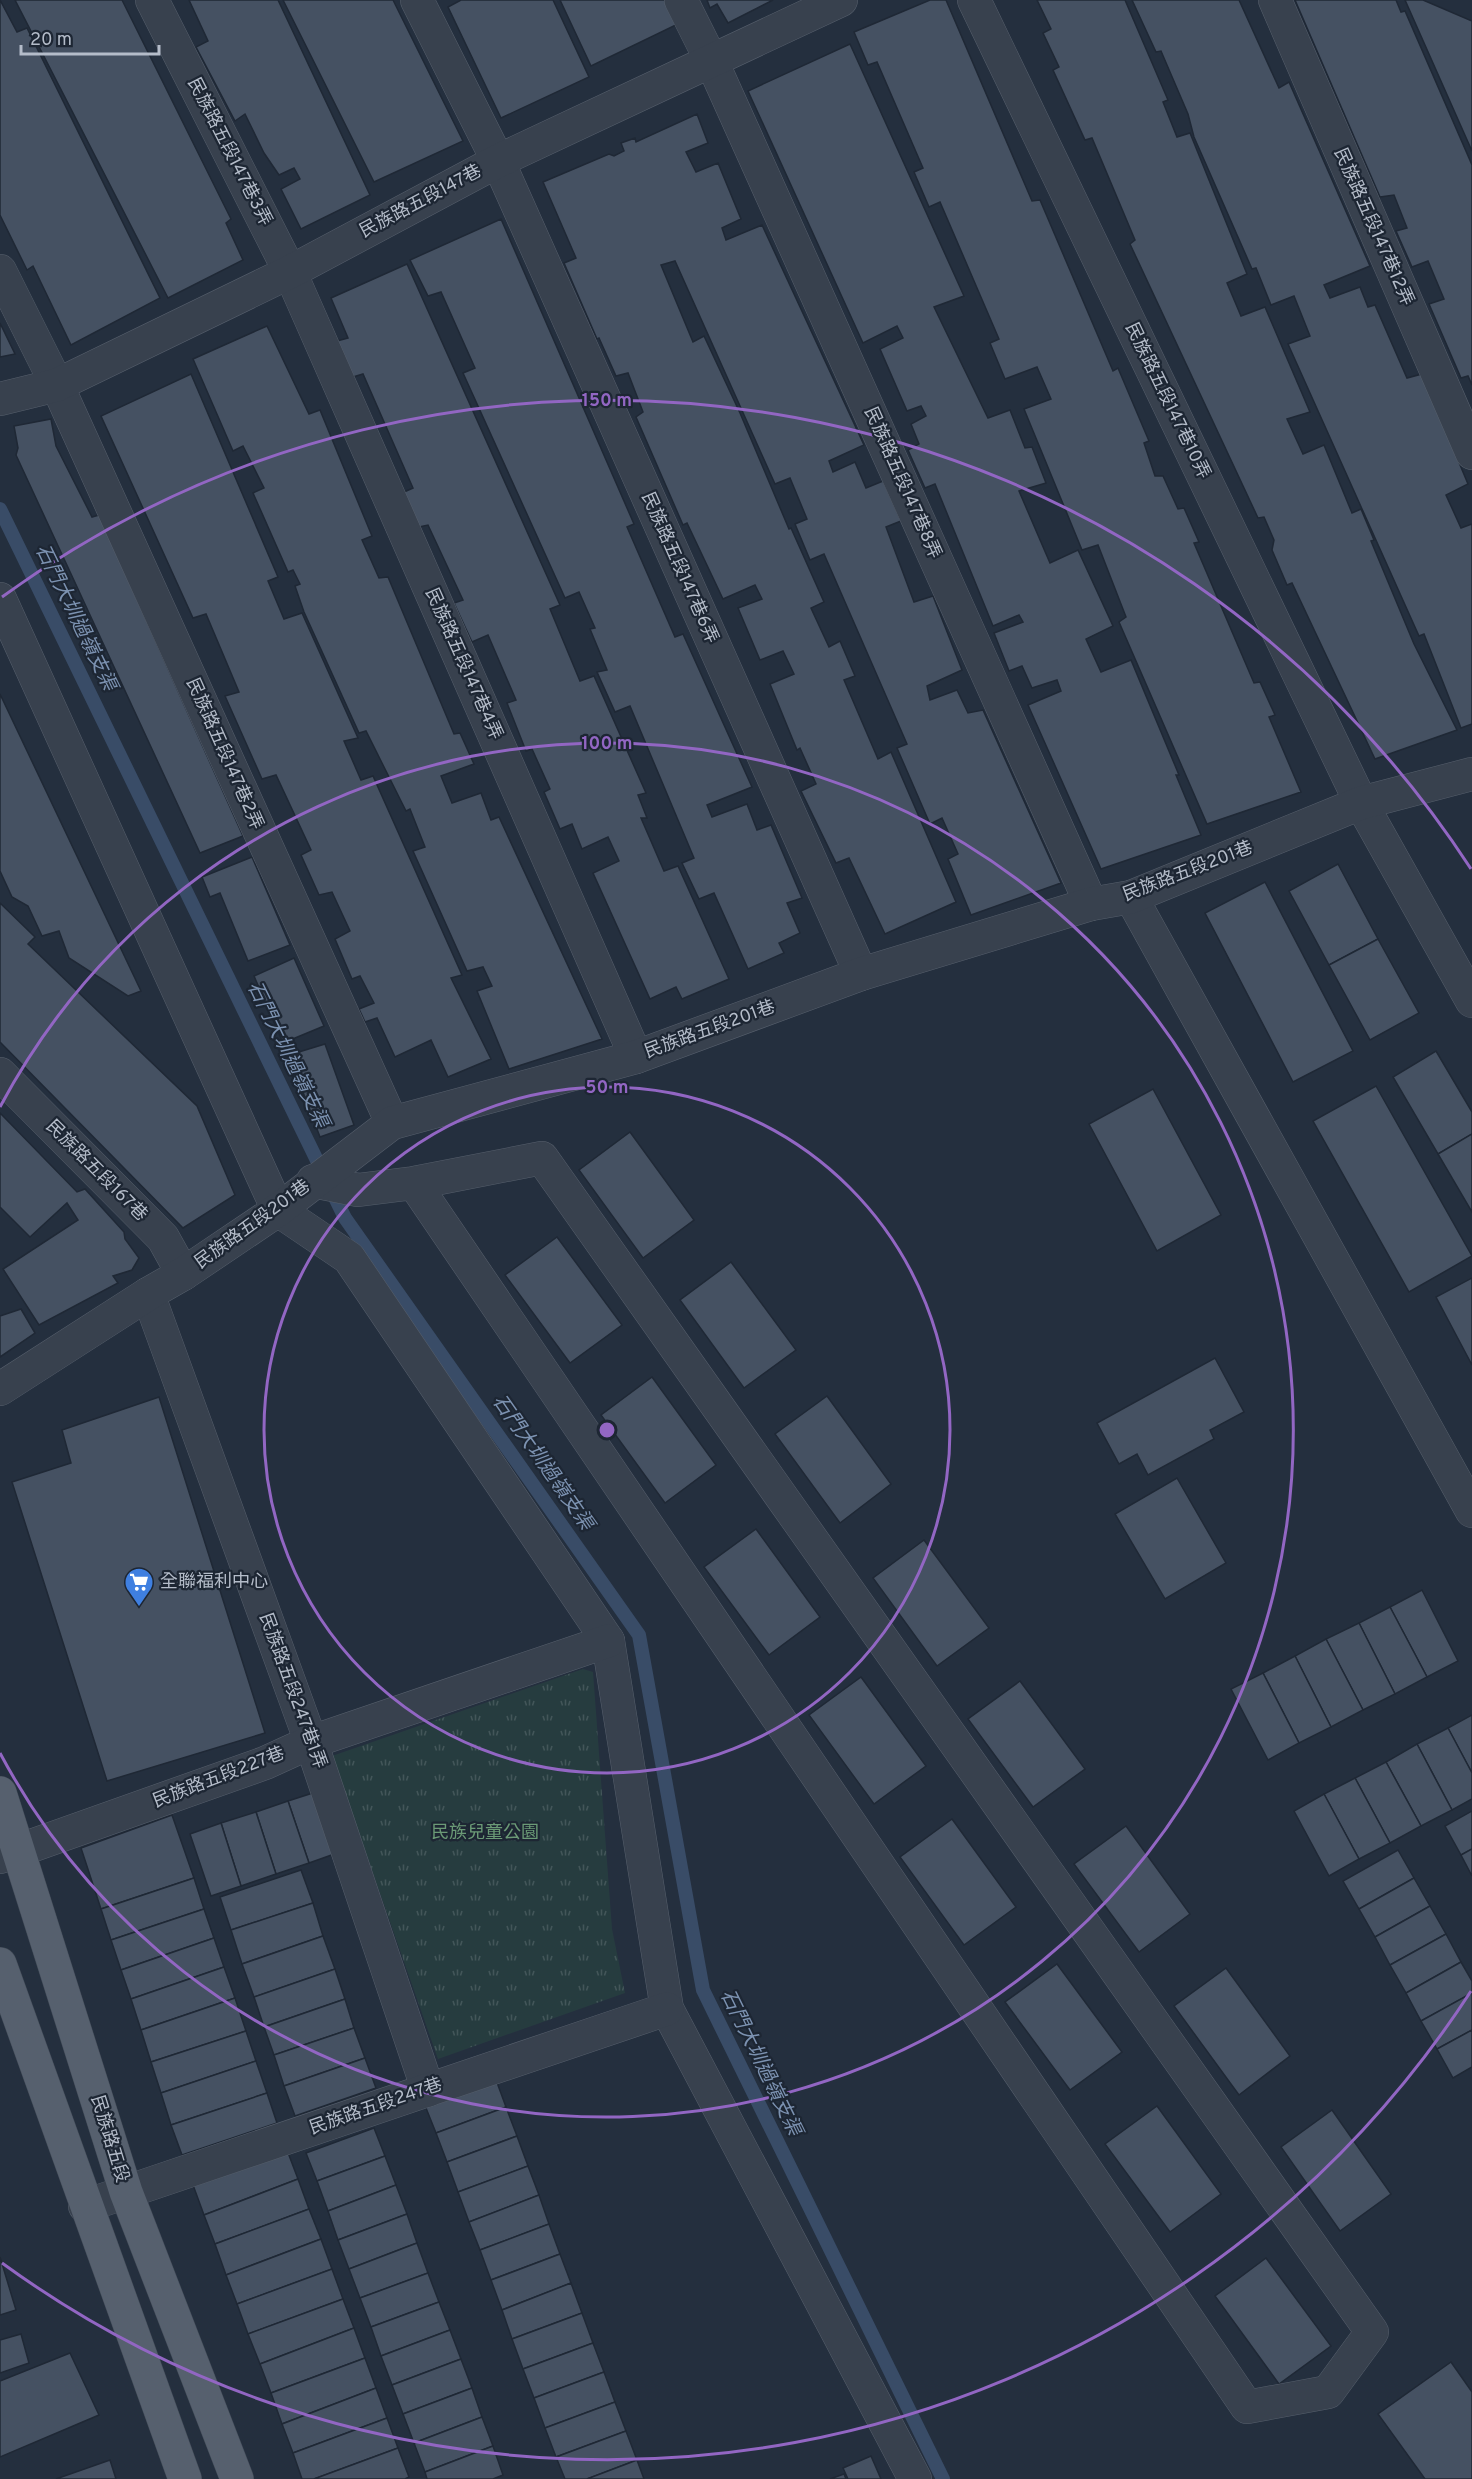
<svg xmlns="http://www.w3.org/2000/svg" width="1472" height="2479" font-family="Overpass,'Noto Sans TC',sans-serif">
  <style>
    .park { fill: url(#park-tufts) }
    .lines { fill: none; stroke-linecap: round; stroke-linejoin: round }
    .stream { stroke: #394c67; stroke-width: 14 }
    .building { fill: #455162; stroke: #1f2835; stroke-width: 1.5 }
    .minor-casing { stroke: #565f6c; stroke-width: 34 }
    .major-casing { stroke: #414a57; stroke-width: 34 }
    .minor { stroke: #38414e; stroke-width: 33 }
    .major { stroke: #56606e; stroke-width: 33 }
    .ring { fill: none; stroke: #9266c3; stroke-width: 3 }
    .labels { text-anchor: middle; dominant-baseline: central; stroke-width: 4.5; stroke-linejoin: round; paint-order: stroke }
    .street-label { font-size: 18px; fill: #b4bcc9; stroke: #1d2633 }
    .poi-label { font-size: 18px; fill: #b4bcc9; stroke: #1d2633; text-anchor: start }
    .park-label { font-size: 18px; fill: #6b9a76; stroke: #1d2633 }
    .water-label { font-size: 20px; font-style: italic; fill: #7c92b1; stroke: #1d2633 }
    .centre { fill: #9266c3; stroke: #1d2633; stroke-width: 3 }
    .ring-label { font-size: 18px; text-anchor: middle; font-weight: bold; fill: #9266c3; stroke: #1d2633; stroke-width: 4.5; stroke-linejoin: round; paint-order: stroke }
  </style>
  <defs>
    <pattern id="park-tufts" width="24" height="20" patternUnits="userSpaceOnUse" patternTransform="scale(1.5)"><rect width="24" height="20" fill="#263c3f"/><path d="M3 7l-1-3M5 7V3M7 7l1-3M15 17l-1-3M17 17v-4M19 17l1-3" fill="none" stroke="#435659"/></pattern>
  </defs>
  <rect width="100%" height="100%" fill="#242f3e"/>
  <path class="park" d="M583,1669L593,1672L612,1929L625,1993L438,2059L332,1756Z"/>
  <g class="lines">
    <path class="stream" d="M0,509L345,1218L639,1635L703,1990L943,2479"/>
  </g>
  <g class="building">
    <path d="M0,0L17,32L27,28L160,298L71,345L33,266L27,270L0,215Z"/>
    <path d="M15,0H122L231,219L226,223L243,260L168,298Z"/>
    <path d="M189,0H278L370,195L301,229L281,189L300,179L294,168L279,175L264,153L245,114L235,121L196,47L208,41Z"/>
    <path d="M283,0H393L463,141L374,182Z"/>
    <path d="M461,0H553L589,77L501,118L448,7Z"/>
    <path d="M560,0H668L680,23L591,66Z"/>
    <path d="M707,0H773L728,23L717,4L710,8Z"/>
    <path d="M930,0H946L1032,201L1040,200L1113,371L1118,368L1149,441L1144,443L1155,476H1163L1178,509L1184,508L1199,542L1194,543L1254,683L1260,682L1275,715L1269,717L1301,792L1207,824L1119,622L1126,617L1098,545L1082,550L1024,409L1051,399L1037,367L1005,379L990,343L999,339L940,202L929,207L914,172L923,168L877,62L868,65L854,32Z"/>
    <path d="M1037,0H1125L1168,100L1163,102L1177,137L1190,133L1247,274L1227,283L1241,316L1265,307L1310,412L1287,419L1303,454L1324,445L1352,513L1361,509L1374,540L1371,541L1414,644L1457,730L1375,759L1292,583L1287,585L1272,550L1274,540L1264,517L1258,518L1130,244L1135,240L1092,138L1085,140L1053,70L1059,67L1043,33L1051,29Z"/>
    <path d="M1132,0H1239L1279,88L1289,82L1370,266L1324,285L1330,298L1360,287L1368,307L1375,305L1407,378L1422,374L1468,484L1446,495L1461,528L1472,524V724L1461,728L1424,634L1419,636L1288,344L1310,336L1294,296L1271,305L1256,268L1252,269L1194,137L1188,114L1161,51L1156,52Z"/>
    <path d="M1295,0H1396L1401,12L1405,11L1472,165V385L1468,376L1461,378L1429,304L1444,299L1428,261L1412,267L1396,231L1407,228L1394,195L1380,197Z"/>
    <path d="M1405,0H1423L1472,21V151Z"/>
    <path d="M850,44L964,296L934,307L988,418L1010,410L1025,448L1032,447L1046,483L1019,491L1050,563L1078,550L1113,626L1086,639L1101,672L1131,660L1179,775H1176L1201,835L1101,869L1028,705L1061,691L1057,680L1032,688L1022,666L1009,671L994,633L1023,622L1019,615L993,626L935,484L925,488L908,450L919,444L911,424L926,416L921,406L907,411L880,349L903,338L897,326L863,343L748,91Z"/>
    <path d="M697,114L708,143L686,152L696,172L718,163L741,219L722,228L726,240L762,225L864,445L829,461L833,472L855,462L866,488L883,481L901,521L886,527L914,602L933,596L962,670L927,686L930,700L957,690L968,713L983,710L1061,883L971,915L948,859L958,854L942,818L930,824L897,748L907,744L824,554L810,560L795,524L807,519L790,478L775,484L675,261L661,265L693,342L704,336L740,413L789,529L791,528L824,602L811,608L829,647L840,641L855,676L844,680L878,759L891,752L956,902L885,934L849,858L836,863L801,791L816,784L800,748L797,750L770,684L794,674L783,651L760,660L738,608L762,599L755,585L723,599L687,523L683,525L636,417L643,412L628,373L616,376L599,338L597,339L564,263L576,258L543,182L609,154L614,156L624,151L621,143L635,138L636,142Z"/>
    <path d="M501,219L634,524L627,527L675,637L683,634L752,787L707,805L712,817L747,804L757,830L771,825L802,898L787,903L800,933L779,943L784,953L748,969L714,893L699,899L682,863L694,858L630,706L615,712L597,672L607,670L590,629L595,628L579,592L565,598L463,373L475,368L441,292L428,296L410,260Z"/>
    <path d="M407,264L560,605L550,609L580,681L594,676L646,793L638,795L647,818H641L664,871L678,866L729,979L682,999L676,987L650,999L593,873L619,861L608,837L582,849L572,824L560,829L544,792L550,789L532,749L526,751L507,703L516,700L488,635L472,642L454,603L463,600L428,525L419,527L404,492L413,488L363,374L353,377L337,341L348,338L331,298Z"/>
    <path d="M0,323L15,354L0,357Z"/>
    <path d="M267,326L309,414L320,410L372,536L362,540L379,578L388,577L454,734L460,733L474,764L441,776L452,803L481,793L491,820L499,817L602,1039L509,1069L477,991L492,986L483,967L467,971L413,851L425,847L410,809L406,811L366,731L359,733L304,612L295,586L300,584L293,570L288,572L253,493L264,488L243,446L233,451L193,359Z"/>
    <path d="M191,374L278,577L268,581L284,619L302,613L358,738L344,741L361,780L373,776L462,975L451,978L491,1059L448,1077L431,1040L395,1057L377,1018L365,1022L359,1009L374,1003L360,976L352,979L335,939L350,931L332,892L319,895L301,855L311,850L276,775L262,779L225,696L239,692L206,614L193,618L101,416Z"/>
    <path d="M51,419L56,446L92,517L99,515L243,836L200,853L16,455L18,448L14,426Z"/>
    <path d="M0,694L141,991L128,996L69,958L59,931L42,936L28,906L12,897L0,871Z"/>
    <path d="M252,857L290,945L248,961L220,893L210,897L202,877Z"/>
    <path d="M1338,864L1378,939L1329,965L1289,891Z"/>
    <path d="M1265,882L1353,1051L1293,1082L1205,913Z"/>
    <path d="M0,903L35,937L28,944L197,1106L235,1195L183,1228L0,1042Z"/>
    <path d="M1378,939L1419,1013L1370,1040L1329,965Z"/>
    <path d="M294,958L324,1026L283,1043L254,976Z"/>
    <path d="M325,1044L354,1125L320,1137L289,1055Z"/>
    <path d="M1436,1051L1472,1112V1134L1438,1154L1393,1077Z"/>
    <path d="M1376,1086L1472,1256L1409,1292L1313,1121Z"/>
    <path d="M1153,1089L1221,1215L1157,1251L1089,1124Z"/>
    <path d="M0,1113L77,1192L85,1189L124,1232L125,1239L139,1258L132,1270L113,1276L118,1283L39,1325L3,1269L78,1220L67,1203L30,1237L0,1207Z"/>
    <path d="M630,1132L694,1220L643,1258L579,1170Z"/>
    <path d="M1472,1134V1212L1438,1154Z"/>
    <path d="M557,1237L622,1325L570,1363L505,1275Z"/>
    <path d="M731,1262L796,1350L744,1388L680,1300Z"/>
    <path d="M1472,1278V1365L1436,1297Z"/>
    <path d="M21,1309L35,1333L0,1357V1316Z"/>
    <path d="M1215,1358L1244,1412L1210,1430L1214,1439L1148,1475L1137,1454L1119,1464L1097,1423Z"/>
    <path d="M652,1377L716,1465L665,1503L601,1415Z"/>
    <path d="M827,1396L891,1484L840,1523L775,1434Z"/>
    <path d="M159,1397L265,1733L107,1781L12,1482L71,1463L62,1430Z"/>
    <path d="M1177,1478L1226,1563L1165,1599L1115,1514Z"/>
    <path d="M756,1529L820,1617L769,1655L704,1567Z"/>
    <path d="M924,1540L989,1628L937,1666L873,1578Z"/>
    <path d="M1422,1590L1458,1661L1427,1677L1390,1607Z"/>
    <path d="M1390,1607L1427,1677L1395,1694L1359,1623Z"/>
    <path d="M1359,1623L1395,1694L1363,1710L1326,1639Z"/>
    <path d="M1326,1639L1363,1710L1331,1727L1295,1656Z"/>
    <path d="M1295,1656L1331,1727L1299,1743L1263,1673Z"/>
    <path d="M1263,1673L1299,1743L1268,1760L1231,1689Z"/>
    <path d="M861,1677L926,1766L874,1804L809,1715Z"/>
    <path d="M1020,1681L1085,1769L1033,1807L968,1719Z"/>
    <path d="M1472,1715V1773L1448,1728Z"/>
    <path d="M1448,1728L1472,1773V1799L1452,1810L1417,1744Z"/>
    <path d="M1417,1744L1452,1810L1421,1826L1386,1762Z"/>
    <path d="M1386,1762L1421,1826L1390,1843L1355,1778Z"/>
    <path d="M1355,1778L1390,1843L1359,1859L1324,1794Z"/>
    <path d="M319,1791L340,1852L309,1863L288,1801Z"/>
    <path d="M1324,1794L1359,1859L1329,1876L1294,1811Z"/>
    <path d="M288,1801L309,1863L276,1874L256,1812Z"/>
    <path d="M1472,1811V1849L1461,1855L1445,1826Z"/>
    <path d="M256,1812L276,1874L241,1886L221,1823Z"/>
    <path d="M172,1815L194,1878L101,1909L81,1848Z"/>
    <path d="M952,1819L1016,1907L964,1945L900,1857Z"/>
    <path d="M221,1823L241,1886L211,1896L190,1834Z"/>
    <path d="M1126,1826L1190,1914L1139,1952L1074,1864Z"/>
    <path d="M1472,1849V1876L1461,1855Z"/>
    <path d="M1398,1850L1414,1878L1359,1909L1343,1881Z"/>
    <path d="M301,1870L313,1903L231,1930L220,1897Z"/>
    <path d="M194,1878L204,1909L111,1940L101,1909Z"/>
    <path d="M1414,1878L1430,1906L1375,1937L1359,1909Z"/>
    <path d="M313,1903L323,1936L242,1964L231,1930Z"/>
    <path d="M1430,1906L1446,1934L1390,1965L1375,1937Z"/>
    <path d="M204,1909L214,1938L121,1970L111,1940Z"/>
    <path d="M1446,1934L1461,1962L1406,1993L1390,1965Z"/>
    <path d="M323,1936L335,1969L254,1997L242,1964Z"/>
    <path d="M214,1938L224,1967L131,1999L121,1970Z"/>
    <path d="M1461,1962L1472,1981V1993L1421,2021L1406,1993Z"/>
    <path d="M1057,1964L1122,2052L1070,2090L1005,2002Z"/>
    <path d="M224,1967L235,1998L141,2030L131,1999Z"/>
    <path d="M1226,1968L1290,2056L1239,2095L1174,2006Z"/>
    <path d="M335,1969L345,1999L264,2027L254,1997Z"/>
    <path d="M1472,1993V2030L1437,2049L1421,2021Z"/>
    <path d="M235,1998L246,2031L151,2062L141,2030Z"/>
    <path d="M345,1999L354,2028L274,2055L264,2027Z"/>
    <path d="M354,2028L365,2058L284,2086L274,2055Z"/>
    <path d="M1472,2030V2067L1453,2078L1437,2049Z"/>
    <path d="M246,2031L256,2061L161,2093L151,2062Z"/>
    <path d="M365,2058L376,2088L295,2116L284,2086Z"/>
    <path d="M256,2061L267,2093L171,2125L161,2093Z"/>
    <path d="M495,2077L506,2107L436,2133L424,2103Z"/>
    <path d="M267,2093L277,2123L182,2155L171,2125Z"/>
    <path d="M1157,2106L1221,2194L1170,2232L1105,2144Z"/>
    <path d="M506,2107L517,2136L447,2162L436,2133Z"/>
    <path d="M1332,2110L1391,2194L1340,2231L1281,2147Z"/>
    <path d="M374,2128L385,2156L317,2181L306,2153Z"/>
    <path d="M517,2136L528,2166L458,2192L447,2162Z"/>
    <path d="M287,2150L298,2179L204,2215L193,2185Z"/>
    <path d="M385,2156L396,2185L328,2211L317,2181Z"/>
    <path d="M528,2166L539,2195L469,2222L458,2192Z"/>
    <path d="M298,2179L309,2209L215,2244L204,2215Z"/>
    <path d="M396,2185L407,2214L338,2240L328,2211Z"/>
    <path d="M539,2195L549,2224L480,2250L469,2222Z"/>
    <path d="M309,2209L321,2239L226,2275L215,2244Z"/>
    <path d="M407,2214L417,2243L349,2269L338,2240Z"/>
    <path d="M549,2224L560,2254L491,2280L480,2250Z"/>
    <path d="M321,2239L332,2269L237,2304L226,2275Z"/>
    <path d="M417,2243L428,2273L360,2298L349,2269Z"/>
    <path d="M560,2254L571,2283L502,2310L491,2280Z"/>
    <path d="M0,2257L16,2310L0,2315Z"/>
    <path d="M1266,2258L1331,2346L1279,2384L1215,2296Z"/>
    <path d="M332,2269L343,2299L248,2334L237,2304Z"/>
    <path d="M428,2273L439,2302L371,2327L360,2298Z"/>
    <path d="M571,2283L582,2313L512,2339L502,2310Z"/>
    <path d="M343,2299L354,2328L260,2364L248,2334Z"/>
    <path d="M439,2302L450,2330L381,2356L371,2327Z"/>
    <path d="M582,2313L593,2343L523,2369L512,2339Z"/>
    <path d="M354,2328L365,2358L271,2393L260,2364Z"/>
    <path d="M450,2330L461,2359L392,2385L381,2356Z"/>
    <path d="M21,2334L29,2363L0,2373V2340Z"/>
    <path d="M593,2343L604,2372L534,2398L523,2369Z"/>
    <path d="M70,2353L99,2415L0,2457V2381Z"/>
    <path d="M365,2358L376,2388L282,2424L271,2393Z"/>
    <path d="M461,2359L472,2388L403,2414L392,2385Z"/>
    <path d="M1451,2362L1472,2392V2479H1425L1378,2414Z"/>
    <path d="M604,2372L615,2402L545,2428L534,2398Z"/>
    <path d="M376,2388L387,2418L293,2453L282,2424Z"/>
    <path d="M472,2388L482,2417L414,2443L403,2414Z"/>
    <path d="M615,2402L626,2431L556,2457L545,2428Z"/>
    <path d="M482,2417L493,2446L425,2472L414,2443Z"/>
    <path d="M387,2418L398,2448L314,2479H302L293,2453Z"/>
    <path d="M626,2431L637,2460L587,2479H565L556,2457Z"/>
    <path d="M493,2446L503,2475L493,2479H427L425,2472Z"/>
    <path d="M398,2448L409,2477L405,2479H314Z"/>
    <path d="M871,2456L881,2479H848L843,2468Z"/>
    <path d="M110,2460L116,2479H56Z"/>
    <path d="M637,2460L644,2479H587Z"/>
    <path d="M844,2474L846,2479H830Z"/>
  </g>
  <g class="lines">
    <g class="minor-casing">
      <g id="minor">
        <path d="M152,0L290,272L636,1057"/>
        <path d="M417,0L498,161L861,974"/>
        <path d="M681,0L712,62L1091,904"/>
        <path d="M974,0L1361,803L1472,1001"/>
        <path d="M1275,0L1472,453"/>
        <path d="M0,271L57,385L392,1123"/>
        <path d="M0,399L57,385L290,272L498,161L841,0"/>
        <path d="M0,599L278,1210L349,1258L608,1641L667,2009L915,2479"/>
        <path d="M1131,897L1472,1511"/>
        <path d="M0,1074L163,1238L183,1274"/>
        <path d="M313,1181L358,1190L414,1183L542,1158L1372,2332L1328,2392L1247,2407L414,1183"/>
        <path d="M148,1294L311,1742L428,2090"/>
        <path d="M0,1389L148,1294L183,1274L278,1210L392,1123L636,1057L861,974L1091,904L1131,897L1361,803L1472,774"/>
        <path d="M0,1857L265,1763L311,1742L608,1641"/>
        <path d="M85,2206L667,2009"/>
      </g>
    </g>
    <g class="major-casing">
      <g id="major">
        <path d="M0,1793L126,2192L237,2479"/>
        <path d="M0,1964L185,2479"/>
      </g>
    </g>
    <use href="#minor" class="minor"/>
    <use href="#major" class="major"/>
  </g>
  <g class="ring">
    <circle cx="607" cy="1430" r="343"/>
    <path d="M0 1107A687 687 0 1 1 0 1753"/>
    <path d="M1471 1991A1030 1030 0 0 1 2 2263M2 597A1030 1030 0 0 1 1471 869"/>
  </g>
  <defs>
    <g id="supermarket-pin" transform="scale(1.5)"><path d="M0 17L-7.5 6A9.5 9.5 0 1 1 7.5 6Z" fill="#3f7fe0" stroke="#1d2633"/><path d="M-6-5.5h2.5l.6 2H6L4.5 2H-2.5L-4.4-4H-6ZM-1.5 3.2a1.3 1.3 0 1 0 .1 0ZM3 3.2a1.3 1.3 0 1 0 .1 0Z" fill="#fff"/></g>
  </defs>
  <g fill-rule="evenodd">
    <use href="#supermarket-pin" x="139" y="1582"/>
  </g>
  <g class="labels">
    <g class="street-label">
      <text transform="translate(229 152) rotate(63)">民族路五段147巷3弄</text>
      <text transform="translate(421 202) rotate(-28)">民族路五段147巷</text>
      <text transform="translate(1373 227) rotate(66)">民族路五段147巷12弄</text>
      <text transform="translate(1167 401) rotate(64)">民族路五段147巷10弄</text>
      <text transform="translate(902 483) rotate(66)">民族路五段147巷8弄</text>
      <text transform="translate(679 568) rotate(66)">民族路五段147巷6弄</text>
      <text transform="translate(463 664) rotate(66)">民族路五段147巷4弄</text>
      <text transform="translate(224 754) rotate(66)">民族路五段147巷2弄</text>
      <text transform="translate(1188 872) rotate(-21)">民族路五段201巷</text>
      <text transform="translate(710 1030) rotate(-20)">民族路五段201巷</text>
      <text transform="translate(96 1171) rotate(45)">民族路五段167巷</text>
      <text transform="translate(253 1225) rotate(-36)">民族路五段201巷</text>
      <text transform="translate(292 1691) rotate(70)">民族路五段247巷1弄</text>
      <text transform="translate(219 1778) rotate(-21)">民族路五段227巷</text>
      <text transform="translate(376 2107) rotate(-19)">民族路五段247巷</text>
      <text transform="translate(109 2139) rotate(73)">民族路五段</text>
    </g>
    <g class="poi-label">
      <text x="160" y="1582">全聯福利中心</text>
    </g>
    <g class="park-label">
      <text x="485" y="1833">民族兒童公園</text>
    </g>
    <g class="water-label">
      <text transform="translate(75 618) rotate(64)">石門大圳過嶺支渠</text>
      <text transform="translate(287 1055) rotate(64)">石門大圳過嶺支渠</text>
      <text transform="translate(542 1463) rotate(55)">石門大圳過嶺支渠</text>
      <text transform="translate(760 2063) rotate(64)">石門大圳過嶺支渠</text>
    </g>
  </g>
  <circle cx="607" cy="1430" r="9" class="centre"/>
  <g class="ring-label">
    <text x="607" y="406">150 m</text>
    <text x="607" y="749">100 m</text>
    <text x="607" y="1093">50 m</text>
  </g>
  <path d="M21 45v9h138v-9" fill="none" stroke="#b4bcc9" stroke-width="3"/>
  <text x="30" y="45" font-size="18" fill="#b4bcc9" stroke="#1d2633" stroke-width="4.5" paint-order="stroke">20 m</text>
</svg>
